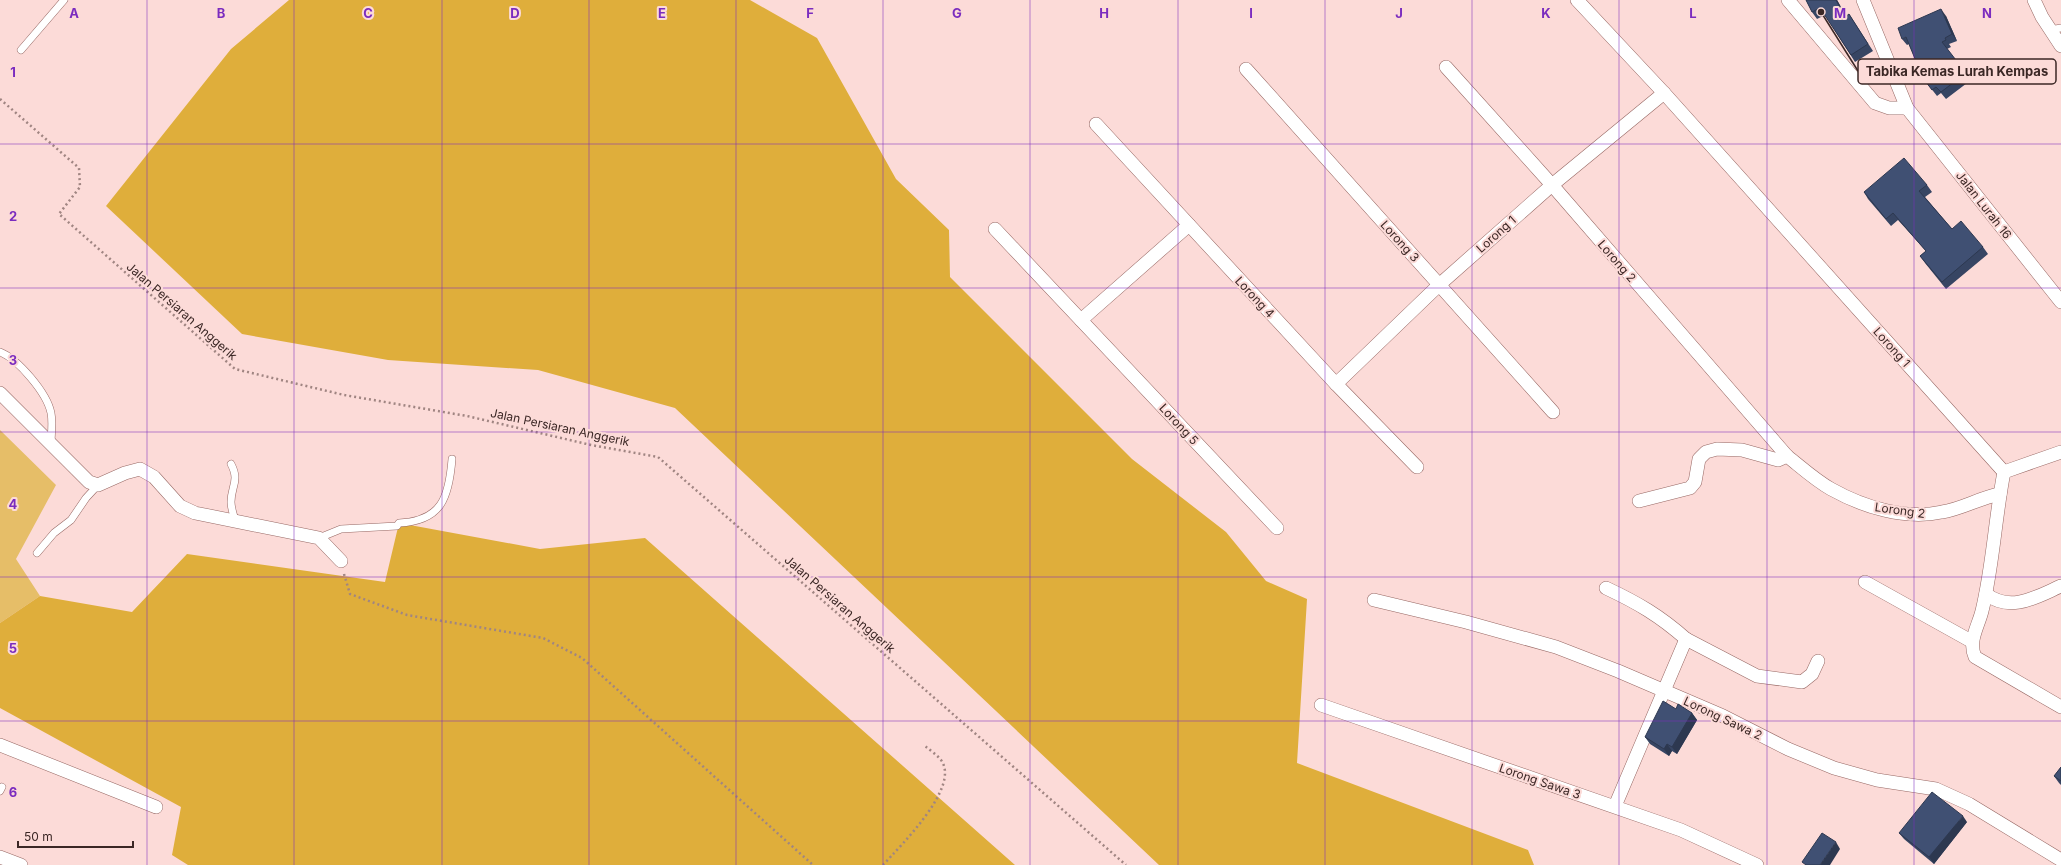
<svg xmlns="http://www.w3.org/2000/svg" width="2061" height="865" font-family="Inter,sans-serif">
  <style>
    .green { fill: #e6be68 }
    .forest { fill: #dfae3b }
    .lines { fill: none; stroke-linecap: round; stroke-linejoin: round }
    .lane-casing { stroke: #976864; stroke-width: 8 }
    .street-casing { stroke: #976864; stroke-width: 14 }
    .path { stroke: #a08582; stroke-width: 2.5; stroke-dasharray: 2 3; stroke-linecap: butt }
    .lane { stroke: #fff; stroke-width: 7 }
    .street { stroke: #fff; stroke-width: 13 }
    .wall { fill: #374563 }
    .shaded-wall { fill: #2d3850 }
    .building { fill: #405073; stroke: #2d3850 }
    .grid { fill: none; stroke: #7b2cbf; stroke-width: 1; stroke-opacity: 0.55 }
    .labels { text-anchor: middle; dominant-baseline: central; stroke-width: 4; stroke-linejoin: round; paint-order: stroke }
    .street-label { font-size: 12px; fill: #3b2725; stroke: #fcdbd8 }
    .grid-label { font-size: 13px; text-anchor: middle; font-weight: bold; fill: #7b2cbf; stroke: #fcdbd8; stroke-width: 4; stroke-linejoin: round; paint-order: stroke }
    .leader { fill: none; stroke: #3b2725; stroke-width: 1.5 }
    .callout-dot { fill: #3b2725; stroke: #fcdbd8; stroke-width: 1.5 }
    .callout { fill: #fcdbd8; stroke: #3b2725; stroke-width: 1.5 }
    .callout-label { font-size: 13px; text-anchor: middle; font-weight: bold; fill: #3b2725 }
  </style>
  <rect width="100%" height="100%" fill="#fcdbd8"/>
  <path class="green" d="M0,430L56,485L16,559L40,596L0,623Z"/>
  <g class="forest">
    <path d="M289,0H750L817,38L896,179L949,230L950,277L1132,459L1226,532L1266,581L1307,599L1297,763L1528,850L1534,865H1159L675,408L538,370L388,360L242,334L106,206L231,49Z"/>
    <path d="M399,523L540,549L645,538L1015,865H188L172,855L181,807L0,708V623L40,596L132,612L187,554L385,582Z"/>
  </g>
  <g class="lines">
    <g class="lane-casing">
      <g id="lane">
        <path d="M2050,30L2061,28"/>
        <path d="M21,50L64,0"/>
        <path d="M0,352C18,359 47,393 51,413C53,423 51,435 51,444"/>
        <path d="M231,464C240,481 231,486 231,502C231,509 234,515 235,521"/>
        <path d="M319,538L341,529L397,526L399,523C442,521 449,497 452,459"/>
        <path d="M37,553L54,533L71,520L86,498L98,485"/>
        <path d="M0,791L2,787"/>
      </g>
    </g>
    <g class="street-casing">
      <g id="street">
        <path d="M1577,0L1664,93L2004,472"/>
        <path d="M1788,0L1875,103L1889,108H1907"/>
        <path d="M1863,0L1907,108L2061,302"/>
        <path d="M2034,0L2042,17L2061,46"/>
        <path d="M1446,67L1552,185L1787,456"/>
        <path d="M1246,69L1553,412"/>
        <path d="M1096,124L1336,384L1417,467"/>
        <path d="M995,229L1277,528"/>
        <path d="M1081,320L1189,225"/>
        <path d="M1336,384L1439,285L1552,185L1664,93"/>
        <path d="M0,393L89,482L98,485L125,473L140,469L154,477L180,506L195,513L319,538L341,561"/>
        <path d="M2004,472C1995,518 1993,566 1982,611C1978,627 1968,641 1975,657L2061,707"/>
        <path d="M2004,472L2061,452"/>
        <path d="M1639,501L1690,488L1695,482L1699,459L1706,452L1717,449L1742,450L1778,460L1787,456C1801,467 1815,480 1831,489C1863,507 1905,520 1942,512C1962,509 1979,498 2000,494"/>
        <path d="M1865,582L1971,641"/>
        <path d="M1606,588C1638,603 1660,616 1686,639"/>
        <path d="M1986,594C2011,613 2036,597 2061,586"/>
        <path d="M1374,600L1466,622L1556,647L1618,671L1723,716L1788,749L1834,768L1877,780L1936,789L1969,804L2061,860"/>
        <path d="M1321,705L1681,830L1757,865"/>
        <path d="M0,745L156,807"/>
        <path d="M1615,806L1686,639L1757,676L1802,682L1812,674L1818,661"/>
        <path d="M0,857L21,865"/>
      </g>
    </g>
    <g class="path">
      <path d="M0,99L79,168L80,187L59,214L235,369L344,395L467,416L591,445L658,457L1126,865"/>
      <path d="M344,574L350,594L407,615L543,638L582,658L813,865"/>
      <path d="M883,865C900,846 961,787 941,760C937,755 930,750 925,746"/>
    </g>
    <use href="#lane" class="lane"/>
    <use href="#street" class="street"/>
  </g>
  <g class="wall">
    <path d="M1806,0H1837L1846,16L1849,14L1873,51L1855,62L1825,15L1817,19L1812,12Z"/>
    <path d="M1946,16L1957,41L1949,44L1951,47L1947,49L1971,80L1946,99L1941,93L1937,96L1923,78L1909,44L1907,45L1902,39Z"/>
    <path d="M1927,185L1932,192L1925,197L1952,229L1983,247L1988,254L1946,289L1925,263L1920,256L1926,251L1898,220L1891,226L1868,199L1864,192Z"/>
    <path d="M1676,709L1692,713L1697,720L1677,754L1672,751L1669,756L1650,744L1645,737Z"/>
    <path d="M2061,767V785L2059,783L2054,776Z"/>
    <path d="M1967,822L1934,864L1904,839L1899,833Z"/>
  </g>
  <g class="shaded-wall">
    <path d="M1836,0H1837L1850,23L1845,17Z"/>
    <path d="M1941,9L1946,16L1957,41L1952,34Z"/>
    <path d="M1692,713L1697,720L1677,754L1672,747Z"/>
    <path d="M1667,744L1672,751L1669,756L1664,749Z"/>
    <path d="M1963,816L1967,822L1934,864L1929,857Z"/>
    <path d="M1836,842L1840,849L1830,865H1820Z"/>
  </g>
  <g class="building">
    <path d="M1806,0H1836L1845,17L1849,14L1868,44L1851,55L1820,8L1812,12Z"/>
    <path d="M1941,9L1952,34L1945,38L1946,40L1942,42L1966,73L1941,92L1936,87L1932,90L1923,78L1906,37L1902,39L1898,28Z"/>
    <path d="M1904,158L1927,185L1919,191L1952,229L1961,221L1983,247L1942,282L1920,256L1926,251L1893,213L1886,219L1864,192Z"/>
    <path d="M1663,701L1676,709L1678,704L1692,713L1672,747L1667,744L1664,749L1645,737Z"/>
    <path d="M2061,767V781L2054,776Z"/>
    <path d="M1932,792L1963,816L1929,857L1899,833Z"/>
    <path d="M1822,833L1836,842L1820,865H1806L1802,862Z"/>
  </g>
  <path class="grid" d="M147,0V865M294,0V865M442,0V865M589,0V865M736,0V865M883,0V865M1030,0V865M1178,0V865M1325,0V865M1472,0V865M1619,0V865M1767,0V865M1914,0V865M0,144H2061M0,288H2061M0,432H2061M0,577H2061M0,721H2061"/>
  <g class="labels">
    <g class="street-label">
      <text transform="translate(1984 205) rotate(52)">Jalan Lurah 16</text>
      <text transform="translate(1496 234) rotate(-42)">Lorong 1</text>
      <text transform="translate(1400 241) rotate(48)">Lorong 3</text>
      <text transform="translate(1617 261) rotate(49)">Lorong 2</text>
      <text transform="translate(1255 297) rotate(47)">Lorong 4</text>
      <text transform="translate(182 311) rotate(41)">Jalan Persiaran Anggerik</text>
      <text transform="translate(1892 347) rotate(48)">Lorong 1</text>
      <text transform="translate(1179 424) rotate(47)">Lorong 5</text>
      <text transform="translate(560 427) rotate(12)">Jalan Persiaran Anggerik</text>
      <text transform="translate(1900 510) rotate(8)">Lorong 2</text>
      <text transform="translate(840 604) rotate(41)">Jalan Persiaran Anggerik</text>
      <text transform="translate(1723 718) rotate(25)">Lorong Sawa 2</text>
      <text transform="translate(1540 781) rotate(19)">Lorong Sawa 3</text>
    </g>
  </g>
  <g class="grid-label">
    <text x="74" y="18">A</text>
    <text x="221" y="18">B</text>
    <text x="368" y="18">C</text>
    <text x="515" y="18">D</text>
    <text x="662" y="18">E</text>
    <text x="810" y="18">F</text>
    <text x="957" y="18">G</text>
    <text x="1104" y="18">H</text>
    <text x="1251" y="18">I</text>
    <text x="1399" y="18">J</text>
    <text x="1546" y="18">K</text>
    <text x="1693" y="18">L</text>
    <text x="1840" y="18">M</text>
    <text x="1987" y="18">N</text>
    <text x="13" y="77">1</text>
    <text x="13" y="221">2</text>
    <text x="13" y="365">3</text>
    <text x="13" y="509">4</text>
    <text x="13" y="653">5</text>
    <text x="13" y="797">6</text>
  </g>
  <path class="leader" d="M1821 12L1858 71"/>
  <circle class="callout-dot" cx="1821" cy="12" r="4"/>
  <rect class="callout" x="1858" y="59" width="198" height="25" rx="4"/>
  <g class="callout-label">
    <text x="1957" y="76">Tabika Kemas Lurah Kempas</text>
  </g>
  <path d="M18 841v6h115v-6" fill="none" stroke="#3b2725" stroke-width="2"/>
  <text x="24" y="841" font-size="12" fill="#3b2725" stroke="#fcdbd8" stroke-width="3" paint-order="stroke">50 m</text>
</svg>
